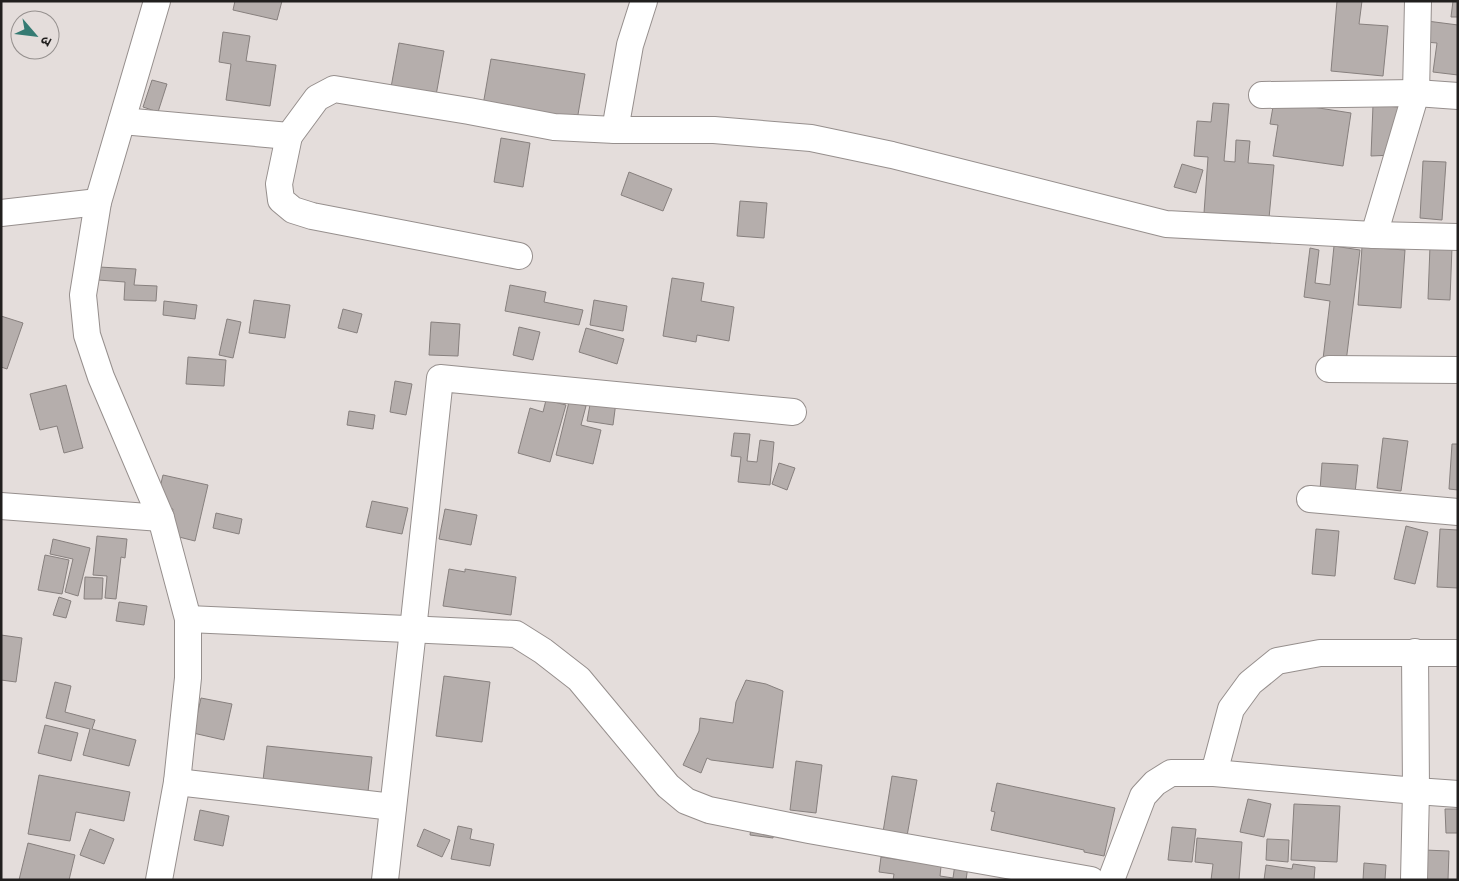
<svg xmlns="http://www.w3.org/2000/svg" width="1459" height="881" font-family="Helvetica,'Noto Sans Devanagari',sans-serif">
  <style>
    .building { fill: #b5aeac; stroke: #87807e }
    .lines { fill: none; stroke-linecap: round; stroke-linejoin: round }
    .minor-casing { stroke: #968f8d; stroke-width: 28 }
    .minor { stroke: #fff; stroke-width: 26 }
  </style>
  <rect width="100%" height="100%" fill="#e4dddb"/>
  <g class="building">
    <path d="M235,1H282L277,20L233,10Z"/>
    <path d="M1337,1H1362L1359,24L1388,26L1383,76L1331,71Z"/>
    <path d="M1453,1H1458V17H1451Z"/>
    <path d="M1427,21L1458,25V75L1433,72L1437,43L1425,42Z"/>
    <path d="M223,32L250,36L246,61L276,65L270,106L226,100L231,64L219,62Z"/>
    <path d="M399,43L444,51L435,101L390,93Z"/>
    <path d="M491,59L585,74L576,126L482,111Z"/>
    <path d="M152,80L167,84L158,112L143,107Z"/>
    <path d="M1274,101L1351,113L1343,166L1273,156L1278,125L1270,124Z"/>
    <path d="M1213,103L1229,104L1224,161L1235,162L1236,140L1250,141L1248,163L1274,165L1269,218L1204,213L1208,157L1194,156L1197,121L1211,122Z"/>
    <path d="M1373,105L1398,107L1393,155L1371,156Z"/>
    <path d="M501,138L530,143L523,187L494,182Z"/>
    <path d="M1423,161L1446,162L1442,220L1420,218Z"/>
    <path d="M1182,164L1203,170L1196,193L1174,187Z"/>
    <path d="M629,172L672,189L663,211L621,195Z"/>
    <path d="M740,201L767,203L764,238L737,236Z"/>
    <path d="M1334,246L1360,250L1346,362L1323,359L1330,301L1304,297L1310,248L1319,250L1315,283L1330,285Z"/>
    <path d="M1430,246L1452,247L1450,300L1428,299Z"/>
    <path d="M1362,247L1405,250L1401,308L1358,305Z"/>
    <path d="M99,267L136,269L134,285L157,286L156,301L124,300L125,282L98,280Z"/>
    <path d="M672,278L704,283L701,301L734,307L729,341L697,335L696,342L663,336Z"/>
    <path d="M510,285L546,292L544,302L583,310L579,325L505,311Z"/>
    <path d="M254,300L290,305L285,338L249,333Z"/>
    <path d="M594,300L627,306L623,331L590,325Z"/>
    <path d="M164,301L197,305L195,319L163,315Z"/>
    <path d="M343,309L362,314L357,333L338,328Z"/>
    <path d="M1,316L23,323L7,369L1,367Z"/>
    <path d="M227,319L241,322L233,358L219,355Z"/>
    <path d="M431,322L460,324L458,356L429,355Z"/>
    <path d="M519,327L540,332L533,360L513,355Z"/>
    <path d="M586,328L624,339L617,364L579,352Z"/>
    <path d="M188,357L226,360L224,386L186,384Z"/>
    <path d="M395,381L412,384L406,415L390,412Z"/>
    <path d="M66,385L83,448L64,453L57,426L40,430L30,394Z"/>
    <path d="M591,399L616,402L613,425L587,421Z"/>
    <path d="M546,400L566,405L550,462L518,453L530,408L543,412Z"/>
    <path d="M569,402L586,406L581,425L601,430L593,464L556,455Z"/>
    <path d="M349,411L375,415L373,429L347,425Z"/>
    <path d="M734,433L750,434L747,461L757,462L760,440L774,442L770,485L738,482L741,457L731,456Z"/>
    <path d="M1383,438L1408,441L1401,491L1377,488Z"/>
    <path d="M1452,444H1458V490L1449,489Z"/>
    <path d="M779,463L795,468L787,490L772,484Z"/>
    <path d="M1322,463L1358,465L1355,493L1320,490Z"/>
    <path d="M163,475L208,485L195,541L167,534L173,509L156,504Z"/>
    <path d="M372,501L408,508L402,534L366,527Z"/>
    <path d="M445,509L477,515L471,545L439,539Z"/>
    <path d="M216,513L242,519L239,534L213,528Z"/>
    <path d="M1406,526L1428,532L1415,584L1394,579Z"/>
    <path d="M1316,529L1339,531L1335,576L1312,574Z"/>
    <path d="M1440,529L1458,530V588L1437,587Z"/>
    <path d="M97,536L127,539L125,558L121,557L116,599L105,598L107,576L93,575Z"/>
    <path d="M53,539L90,548L78,596L65,592L73,559L50,554Z"/>
    <path d="M45,555L69,560L62,594L38,590Z"/>
    <path d="M449,569L465,572V569L516,577L511,615L443,606Z"/>
    <path d="M85,577L103,578L102,599H84Z"/>
    <path d="M59,597L71,601L66,618L53,615Z"/>
    <path d="M119,602L147,606L144,625L116,621Z"/>
    <path d="M1,635L22,638L16,682L1,680Z"/>
    <path d="M444,676L490,682L482,742L436,736Z"/>
    <path d="M746,680L766,684L783,691L773,768L711,760L707,758L701,773L683,765L699,731L700,718L733,723L736,702Z"/>
    <path d="M55,682L71,686L65,712L95,720L92,729L136,740L129,766L83,755L90,729L46,718Z"/>
    <path d="M201,698L232,704L224,740L193,733Z"/>
    <path d="M45,725L78,733L71,761L38,753Z"/>
    <path d="M267,746L372,757L367,800L262,789Z"/>
    <path d="M796,761L822,765L816,813L790,810Z"/>
    <path d="M39,775L130,792L124,821L76,812L70,841L28,834Z"/>
    <path d="M892,776L917,780L907,836L883,832Z"/>
    <path d="M997,783L1115,808L1104,856L1084,852V850L991,830L995,812L991,811Z"/>
    <path d="M1248,799L1271,804L1264,837L1240,832Z"/>
    <path d="M1294,804L1340,806L1337,862L1291,860Z"/>
    <path d="M1445,809H1458V833H1446Z"/>
    <path d="M200,810L229,816L223,846L194,840Z"/>
    <path d="M752,821L775,824L773,838L750,835Z"/>
    <path d="M458,826L472,829L470,839L494,844L490,866L451,859Z"/>
    <path d="M1172,827L1196,829L1192,862L1168,860Z"/>
    <path d="M90,829L114,839L104,864L80,855Z"/>
    <path d="M424,829L450,840L442,857L417,846Z"/>
    <path d="M1197,838L1242,842L1239,880H1211L1213,864L1195,862Z"/>
    <path d="M1267,839L1289,840L1288,862L1266,860Z"/>
    <path d="M28,843L75,855L69,880H19Z"/>
    <path d="M1424,850L1449,851L1448,880H1423Z"/>
    <path d="M917,853L942,857L940,876L953,878L955,864L968,866L966,880H893L894,874L879,872L881,857L915,862Z"/>
    <path d="M1364,863L1386,865L1385,880H1363Z"/>
    <path d="M1293,864L1315,867L1314,880H1264L1266,865L1292,869Z"/>
  </g>
  <g class="lines">
    <g class="minor-casing">
      <g id="minor">
        <path d="M157,1L98,202L83,295L87,335L101,377L161,518L188,619V678L177,782L159,880"/>
        <path d="M1262,95L1416,93L1458,96"/>
        <path d="M122,121L289,136L317,98L334,89L469,111L554,127L615,130H714L811,138L892,155L1166,224L1374,235L1458,237"/>
        <path d="M615,130L630,45L644,1"/>
        <path d="M289,136L279,184L281,200L293,210L312,216L519,256"/>
        <path d="M1,213L98,202"/>
        <path d="M1374,235L1416,93L1418,1"/>
        <path d="M1329,369L1458,370"/>
        <path d="M1310,499L1458,512"/>
        <path d="M1,506L161,518"/>
        <path d="M188,619L516,634L543,651L579,679L668,786L686,801L709,810L809,830L1091,880"/>
        <path d="M1415,652L1416,791L1458,794"/>
        <path d="M1214,773L1231,709L1250,683L1277,661L1320,653H1458"/>
        <path d="M177,782L393,807"/>
        <path d="M385,880L413,630L440,378L793,412"/>
        <path d="M1111,880L1143,796L1155,783L1171,773H1214L1416,791L1414,880"/>
      </g>
    </g>
    <use href="#minor" class="minor"/>
  </g>
  <rect width="1459" height="881" fill="none" stroke="#211f1e" stroke-width="5"/>
  <g transform="translate(35 35) rotate(118)"><circle r="24" fill="#e4dddb" stroke="#96918f"/>
  <path d="M0-4L9 19L0 12L-9 19Z" fill="#357b73"/>
  <text y="-8" font-size="14" font-weight="bold" text-anchor="middle" fill="#211f1e">उ</text>
  </g>
</svg>
